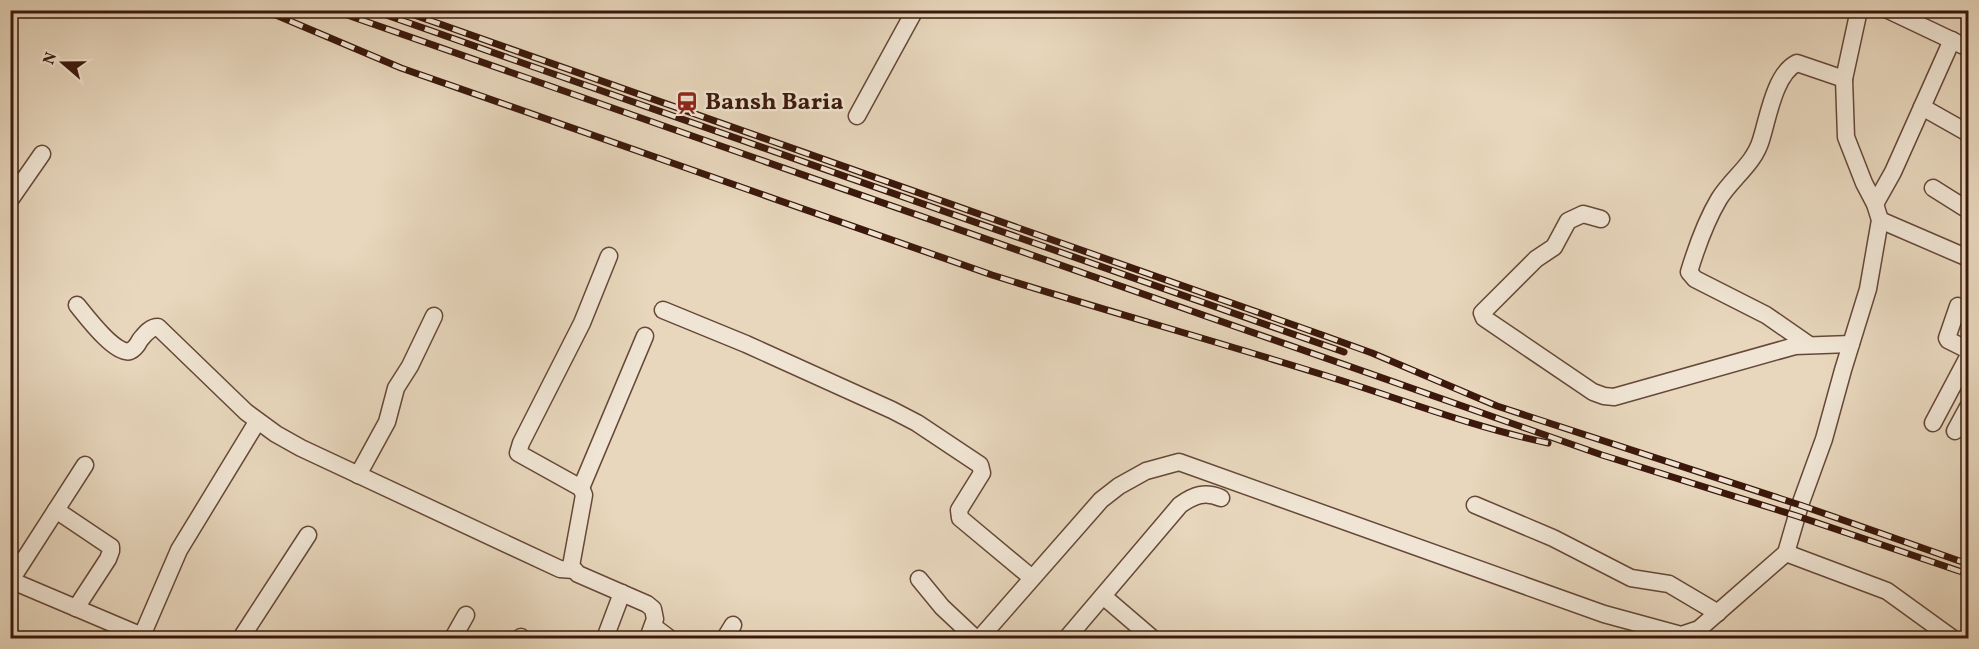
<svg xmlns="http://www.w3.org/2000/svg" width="1979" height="649" font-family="Vollkorn,serif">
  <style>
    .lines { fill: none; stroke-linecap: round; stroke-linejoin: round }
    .minor-casing { stroke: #664838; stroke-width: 19 }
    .minor { stroke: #f0e5d4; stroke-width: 16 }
    .rail-casing { stroke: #3b180b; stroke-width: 7 }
    .rail { stroke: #f0e5d4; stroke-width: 4.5; stroke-dasharray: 14; stroke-linecap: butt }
    .labels { text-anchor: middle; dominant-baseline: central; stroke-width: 5; stroke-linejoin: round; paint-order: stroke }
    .poi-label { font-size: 24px; font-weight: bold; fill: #3b180b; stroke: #f0e5d4; text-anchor: start }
  </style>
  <rect width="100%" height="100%" fill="#e8d7bd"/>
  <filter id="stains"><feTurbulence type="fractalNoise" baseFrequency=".00333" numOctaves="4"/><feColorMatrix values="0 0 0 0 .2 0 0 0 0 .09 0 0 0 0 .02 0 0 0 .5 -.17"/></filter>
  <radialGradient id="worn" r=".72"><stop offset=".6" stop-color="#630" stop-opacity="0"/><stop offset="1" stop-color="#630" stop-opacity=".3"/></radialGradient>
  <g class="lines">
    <g class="minor-casing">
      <g id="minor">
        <path d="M1888,10L1968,48"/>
        <path d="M1922,107L1968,133"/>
        <path d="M857,116L915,10"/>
        <path d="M1933,188L1968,210"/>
        <path d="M10,200L42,154"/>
        <path d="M1875,204L1893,172L1952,40"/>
        <path d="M1601,219L1583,214L1568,221L1554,247L1536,259L1482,313L1484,318L1593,392L1604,396L1614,397L1795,346L1851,344"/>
        <path d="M1880,220L1968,258"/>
        <path d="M609,256L582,323L521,443L518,453L581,488L584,495L571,566L578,574L647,604L653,609L655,619L648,638"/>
        <path d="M77,305C86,316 116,356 130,351C135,349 138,344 140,340C145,334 150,327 158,327L246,412L276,434L301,448L560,569L574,570"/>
        <path d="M1958,306L1947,338L1948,340L1968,350"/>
        <path d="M663,310L746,344L892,410L917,423L980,465L982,473L959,510L960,518L1032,578"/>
        <path d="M1808,344L1766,315L1695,279L1689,272C1696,249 1707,219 1719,199C1732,178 1754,164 1761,140C1768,118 1775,73 1797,63L1844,79"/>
        <path d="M1933,423L1968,357"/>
        <path d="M1955,431L1968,407"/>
        <path d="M358,475L387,422L396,388L410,366L434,316"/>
        <path d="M581,488L645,336"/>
        <path d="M1475,505L1553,538L1631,578L1669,584L1718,613"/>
        <path d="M56,510L111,547V551L108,559L76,608"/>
        <path d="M1786,553L1887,591L1952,638"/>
        <path d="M919,579L942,607L975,638"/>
        <path d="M10,580L147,638"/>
        <path d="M11,580L85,465"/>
        <path d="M1103,596L1152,638"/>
        <path d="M653,626L669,638"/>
        <path d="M141,638L179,550L257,422"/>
        <path d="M241,638L308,535"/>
        <path d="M453,638L466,615"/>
        <path d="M520,638L521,637"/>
        <path d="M605,638L622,593"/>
        <path d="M725,638L733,625"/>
        <path d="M980,638L1101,500L1119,486L1146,471L1179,462L1604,614L1681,635L1699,629L1786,553L1800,505L1824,439L1843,370L1868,289L1880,220L1875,204L1864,183L1846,137L1844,79L1859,10"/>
        <path d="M1067,638L1180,505C1194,495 1205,491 1221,498"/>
      </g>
    </g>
    <use href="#minor" class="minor"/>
    <g class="rail-casing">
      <g id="rail">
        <path d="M264,10L401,68L992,275C1103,310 1215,341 1327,376C1401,399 1472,427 1548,443"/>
        <path d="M333,10L1602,455L1797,516L1968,574"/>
        <path d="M372,10L1344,352"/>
        <path d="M400,10L1325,336L1372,353L1497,406L1800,505L1968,564"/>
      </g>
    </g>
    <use href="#rail" class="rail"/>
  </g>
  <defs>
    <g id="station-bare" transform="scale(1.8)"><path d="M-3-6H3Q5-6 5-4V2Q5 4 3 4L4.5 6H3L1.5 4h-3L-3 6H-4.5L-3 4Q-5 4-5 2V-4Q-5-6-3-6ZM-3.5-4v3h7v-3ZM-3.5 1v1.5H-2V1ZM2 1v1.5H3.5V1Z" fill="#8f2418" stroke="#f0e5d4" stroke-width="2.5" paint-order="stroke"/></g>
  </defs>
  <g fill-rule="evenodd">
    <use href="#station-bare" x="687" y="103"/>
  </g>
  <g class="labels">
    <g class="poi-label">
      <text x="705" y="103">Bansh Baria</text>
    </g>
  </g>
  <rect width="1979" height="649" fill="none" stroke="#e8d7bd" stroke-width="36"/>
  <rect x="12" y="12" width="1955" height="625" fill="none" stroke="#3b180b" stroke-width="3"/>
  <rect x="18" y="18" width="1943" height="613" fill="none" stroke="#3b180b" stroke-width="1.5"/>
  <g transform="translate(63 63) rotate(290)" stroke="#f0e5d4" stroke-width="4.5" paint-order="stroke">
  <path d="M0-4.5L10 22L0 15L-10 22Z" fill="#3b180b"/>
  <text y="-9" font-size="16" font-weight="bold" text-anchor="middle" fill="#3b180b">N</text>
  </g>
  <rect width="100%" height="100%" filter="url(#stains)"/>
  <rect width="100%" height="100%" fill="url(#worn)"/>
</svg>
